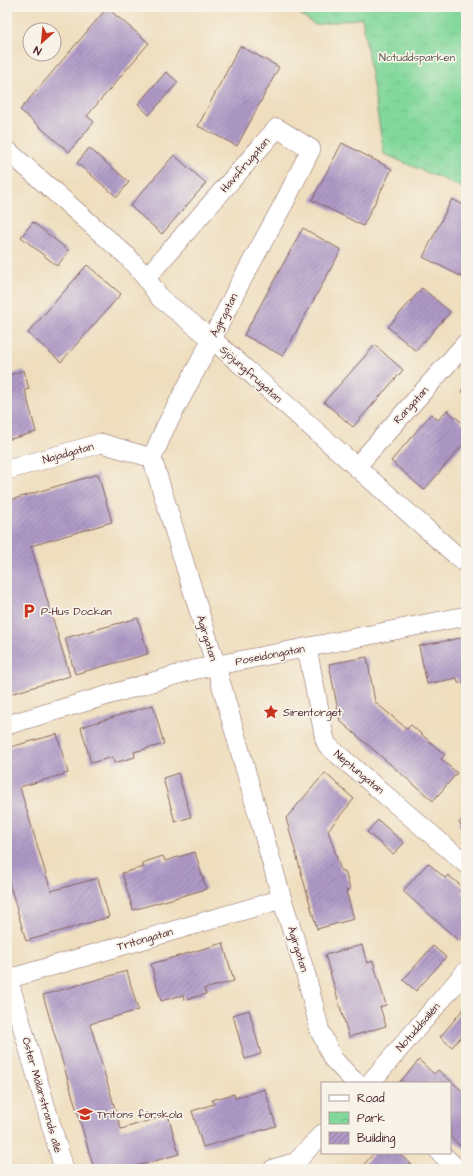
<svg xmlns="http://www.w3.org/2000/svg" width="473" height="1176" font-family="'Architects Daughter',sans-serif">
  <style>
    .park { fill: url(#park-crowns); stroke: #667c63 }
    .building { fill: url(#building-hatch) }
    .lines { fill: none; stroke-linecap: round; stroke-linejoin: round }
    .street-casing { stroke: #84625e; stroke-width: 20 }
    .street { stroke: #fff; stroke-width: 19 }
    .labels { text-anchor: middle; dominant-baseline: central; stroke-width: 3.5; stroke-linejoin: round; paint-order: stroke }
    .park-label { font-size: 11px; fill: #5b564d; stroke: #f7f3e8 }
    .street-label { font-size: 11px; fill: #4a1f2b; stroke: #f7f3e8 }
    .poi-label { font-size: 11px; fill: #4a1f2b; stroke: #f7f3e8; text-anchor: start }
  </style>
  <defs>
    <pattern id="park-crowns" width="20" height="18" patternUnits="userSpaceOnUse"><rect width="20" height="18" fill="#82d89b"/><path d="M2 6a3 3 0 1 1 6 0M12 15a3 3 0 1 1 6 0" fill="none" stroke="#72b986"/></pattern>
    <pattern id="building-hatch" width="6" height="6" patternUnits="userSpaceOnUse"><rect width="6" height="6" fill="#af9ac7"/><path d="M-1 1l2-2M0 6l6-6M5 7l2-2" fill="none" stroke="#907da2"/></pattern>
  </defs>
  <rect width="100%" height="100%" fill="#f7f3e8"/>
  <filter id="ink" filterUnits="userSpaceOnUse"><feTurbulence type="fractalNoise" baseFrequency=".025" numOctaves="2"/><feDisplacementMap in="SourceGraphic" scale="8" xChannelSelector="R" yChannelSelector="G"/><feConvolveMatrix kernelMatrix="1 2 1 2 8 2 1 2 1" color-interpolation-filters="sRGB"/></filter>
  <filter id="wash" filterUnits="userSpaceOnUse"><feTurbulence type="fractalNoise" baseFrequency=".012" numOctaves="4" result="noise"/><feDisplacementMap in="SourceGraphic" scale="16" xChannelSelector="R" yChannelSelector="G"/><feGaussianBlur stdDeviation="0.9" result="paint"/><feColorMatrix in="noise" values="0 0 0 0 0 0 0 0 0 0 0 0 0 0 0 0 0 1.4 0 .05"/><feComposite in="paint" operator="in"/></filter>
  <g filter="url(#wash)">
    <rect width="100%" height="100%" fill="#efdebe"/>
    <path class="park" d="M291,7H466V189L384,154L362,18L315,25Z"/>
    <g id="blocks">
      <g class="building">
        <path d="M107,8L149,43L87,116L94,122L69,152L20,110Z"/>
        <path d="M240,46L279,67L237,146L198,126Z"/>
        <path d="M166,72L178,82L149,115L138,104Z"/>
        <path d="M342,143L392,169L363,226L312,200Z"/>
        <path d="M89,148L129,182L117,197L77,163Z"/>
        <path d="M174,155L206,183L162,234L130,206Z"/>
        <path d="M7,195L12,200L7,206Z"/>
        <path d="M452,199L466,206V279L423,257Z"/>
        <path d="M33,222L69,251L57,266L21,237Z"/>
        <path d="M303,228L341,250L283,356L244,335Z"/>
        <path d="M87,265L121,294L61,362L28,333Z"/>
        <path d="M422,288L450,312L416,351L388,327Z"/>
        <path d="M375,345L403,370L353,427L324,402Z"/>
        <path d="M24,370L29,389L25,390L36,432L7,440V376Z"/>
        <path d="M466,385V395L461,391Z"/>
        <path d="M447,410L466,426V441L424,490L391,461L431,414L438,420Z"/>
        <path d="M98,474L112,522L31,546L70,676L7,695V501Z"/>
        <path d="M138,618L148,654L75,674L65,638Z"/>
        <path d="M466,637V682L458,683L457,678L427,684L419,646Z"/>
        <path d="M367,657L375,702L407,729L411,725L445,755L441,759L457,773L433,801L340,721L329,664Z"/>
        <path d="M153,705L164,744L134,752L135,757L114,763L113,757L91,763L81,727Z"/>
        <path d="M57,734L68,773L20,787L23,798L51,891L98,878L109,917L26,941L7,875V748Z"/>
        <path d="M178,773L191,817L175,822L163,778Z"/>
        <path d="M325,773L354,799L328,830L341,871H345L350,889L346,891L354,919L317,929L286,818Z"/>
        <path d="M466,815V830L459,823Z"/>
        <path d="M378,820L404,843L393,854L367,832Z"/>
        <path d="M195,852L206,889L133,910L122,873L144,867L142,863L163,856L165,861Z"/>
        <path d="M428,863L445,878L448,875L465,889L462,893L466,896V934L459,941L403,891Z"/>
        <path d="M223,943L234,981L204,989L206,994L184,1000L183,995L161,1001L151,964Z"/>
        <path d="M362,945L367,963L373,961L386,1005L380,1007L386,1026L349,1037L325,955Z"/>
        <path d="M433,946L446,957L416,991L403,980Z"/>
        <path d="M127,971L138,1010L90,1024L121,1129L168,1115L179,1154L127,1169H94L43,995Z"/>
        <path d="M466,1006V1031L452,1047L440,1037Z"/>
        <path d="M249,1010L261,1054L245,1059L233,1015Z"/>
        <path d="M419,1060L434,1074L438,1070L466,1094V1151L450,1137V1083H399Z"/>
        <path d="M265,1089L276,1126L203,1147L192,1111L214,1104L212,1100L234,1094L235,1098Z"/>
        <path d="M374,1153H398L417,1169H360Z"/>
      </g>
    </g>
  </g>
  <g filter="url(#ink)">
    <use href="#blocks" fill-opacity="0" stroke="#84625e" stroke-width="1"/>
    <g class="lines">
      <g class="street-casing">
        <g id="street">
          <path d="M7,150L127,256L146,278L160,298L212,339L466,564"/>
          <path d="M146,278L277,128L311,149L284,203L238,287L212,339L165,428L152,458L216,666L282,899L306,975L320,1031L333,1059L351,1078L357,1083"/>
          <path d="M356,467L466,343"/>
          <path d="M7,470L101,443L152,458"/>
          <path d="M307,648L325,740L328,746L466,864"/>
          <path d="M7,725L193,670L466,616"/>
          <path d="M7,975L64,1169"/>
          <path d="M8,979L282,899"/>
          <path d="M370,1083L466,971"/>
          <path d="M440,1153L458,1169"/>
          <path d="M273,1169L296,1162L322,1134"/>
        </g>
      </g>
      <use href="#street" class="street"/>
    </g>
  </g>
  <defs>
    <g id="parking-bare" transform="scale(1.2)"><path d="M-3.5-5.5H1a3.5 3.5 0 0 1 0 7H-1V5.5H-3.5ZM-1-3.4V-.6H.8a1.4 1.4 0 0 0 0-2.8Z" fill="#c8321e" stroke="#f7f3e8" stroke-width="2.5" paint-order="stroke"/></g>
    <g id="sight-bare" transform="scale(1.2)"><path d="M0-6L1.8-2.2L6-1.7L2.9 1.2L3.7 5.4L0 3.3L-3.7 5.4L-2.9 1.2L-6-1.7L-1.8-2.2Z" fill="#c8321e" stroke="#f7f3e8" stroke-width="2.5" paint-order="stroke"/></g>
    <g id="school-bare" transform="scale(1.2)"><path d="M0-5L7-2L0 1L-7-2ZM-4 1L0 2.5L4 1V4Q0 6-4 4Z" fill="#c8321e" stroke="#f7f3e8" stroke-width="2.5" paint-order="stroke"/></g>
  </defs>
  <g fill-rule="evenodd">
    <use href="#parking-bare" x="29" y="611"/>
    <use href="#sight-bare" x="271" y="712"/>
    <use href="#school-bare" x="85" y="1114"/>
  </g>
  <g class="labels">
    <g class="park-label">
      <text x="417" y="57">Notuddsparken</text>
    </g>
    <g class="street-label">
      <text transform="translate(245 165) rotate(-49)">Havsfrugatan</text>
      <text transform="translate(224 315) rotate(-63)">Ägirgatan</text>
      <text transform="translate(251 374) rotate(42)">Sjöjungfrugatan</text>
      <text transform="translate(411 405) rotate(-48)">Rangatan</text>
      <text transform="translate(68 453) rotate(-16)">Najadgatan</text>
      <text transform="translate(207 638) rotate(73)">Ägirgatan</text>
      <text transform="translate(270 655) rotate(-11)">Poseidongatan</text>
      <text transform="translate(359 772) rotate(40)">Neptungatan</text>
      <text transform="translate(145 939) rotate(-16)">Tritongatan</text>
      <text transform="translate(298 949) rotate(73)">Ägirgatan</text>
      <text transform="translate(418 1027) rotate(-49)">Notuddsallén</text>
      <text transform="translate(42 1095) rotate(74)">Öster Mälarstrands allé</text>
    </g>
    <g class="poi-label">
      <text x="41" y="611">P-Hus Dockan</text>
      <text x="283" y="712">Sirentorget</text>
      <text x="97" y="1114">Tritons förskola</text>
    </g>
  </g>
  <rect width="473" height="1176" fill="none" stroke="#f7f3e8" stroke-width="24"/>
  <rect x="321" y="1082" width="130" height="72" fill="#f7f3e8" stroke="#b29e9c"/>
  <rect x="329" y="1095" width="20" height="6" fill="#ffffff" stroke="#b29e9c"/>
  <text x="357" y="1102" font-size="12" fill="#4a1f2b">Road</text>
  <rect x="329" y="1112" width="20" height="12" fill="url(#park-crowns)" stroke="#b29e9c"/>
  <text x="357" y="1122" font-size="12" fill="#4a1f2b">Park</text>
  <rect x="329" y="1132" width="20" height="12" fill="url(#building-hatch)" stroke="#b29e9c"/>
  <text x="357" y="1142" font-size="12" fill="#4a1f2b">Building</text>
  <g transform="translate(42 42) rotate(207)"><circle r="19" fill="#f7f3e8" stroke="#b29e9c"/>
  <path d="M0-3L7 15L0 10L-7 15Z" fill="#c8321e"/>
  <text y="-6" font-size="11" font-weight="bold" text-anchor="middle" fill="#4a1f2b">N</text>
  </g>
</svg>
